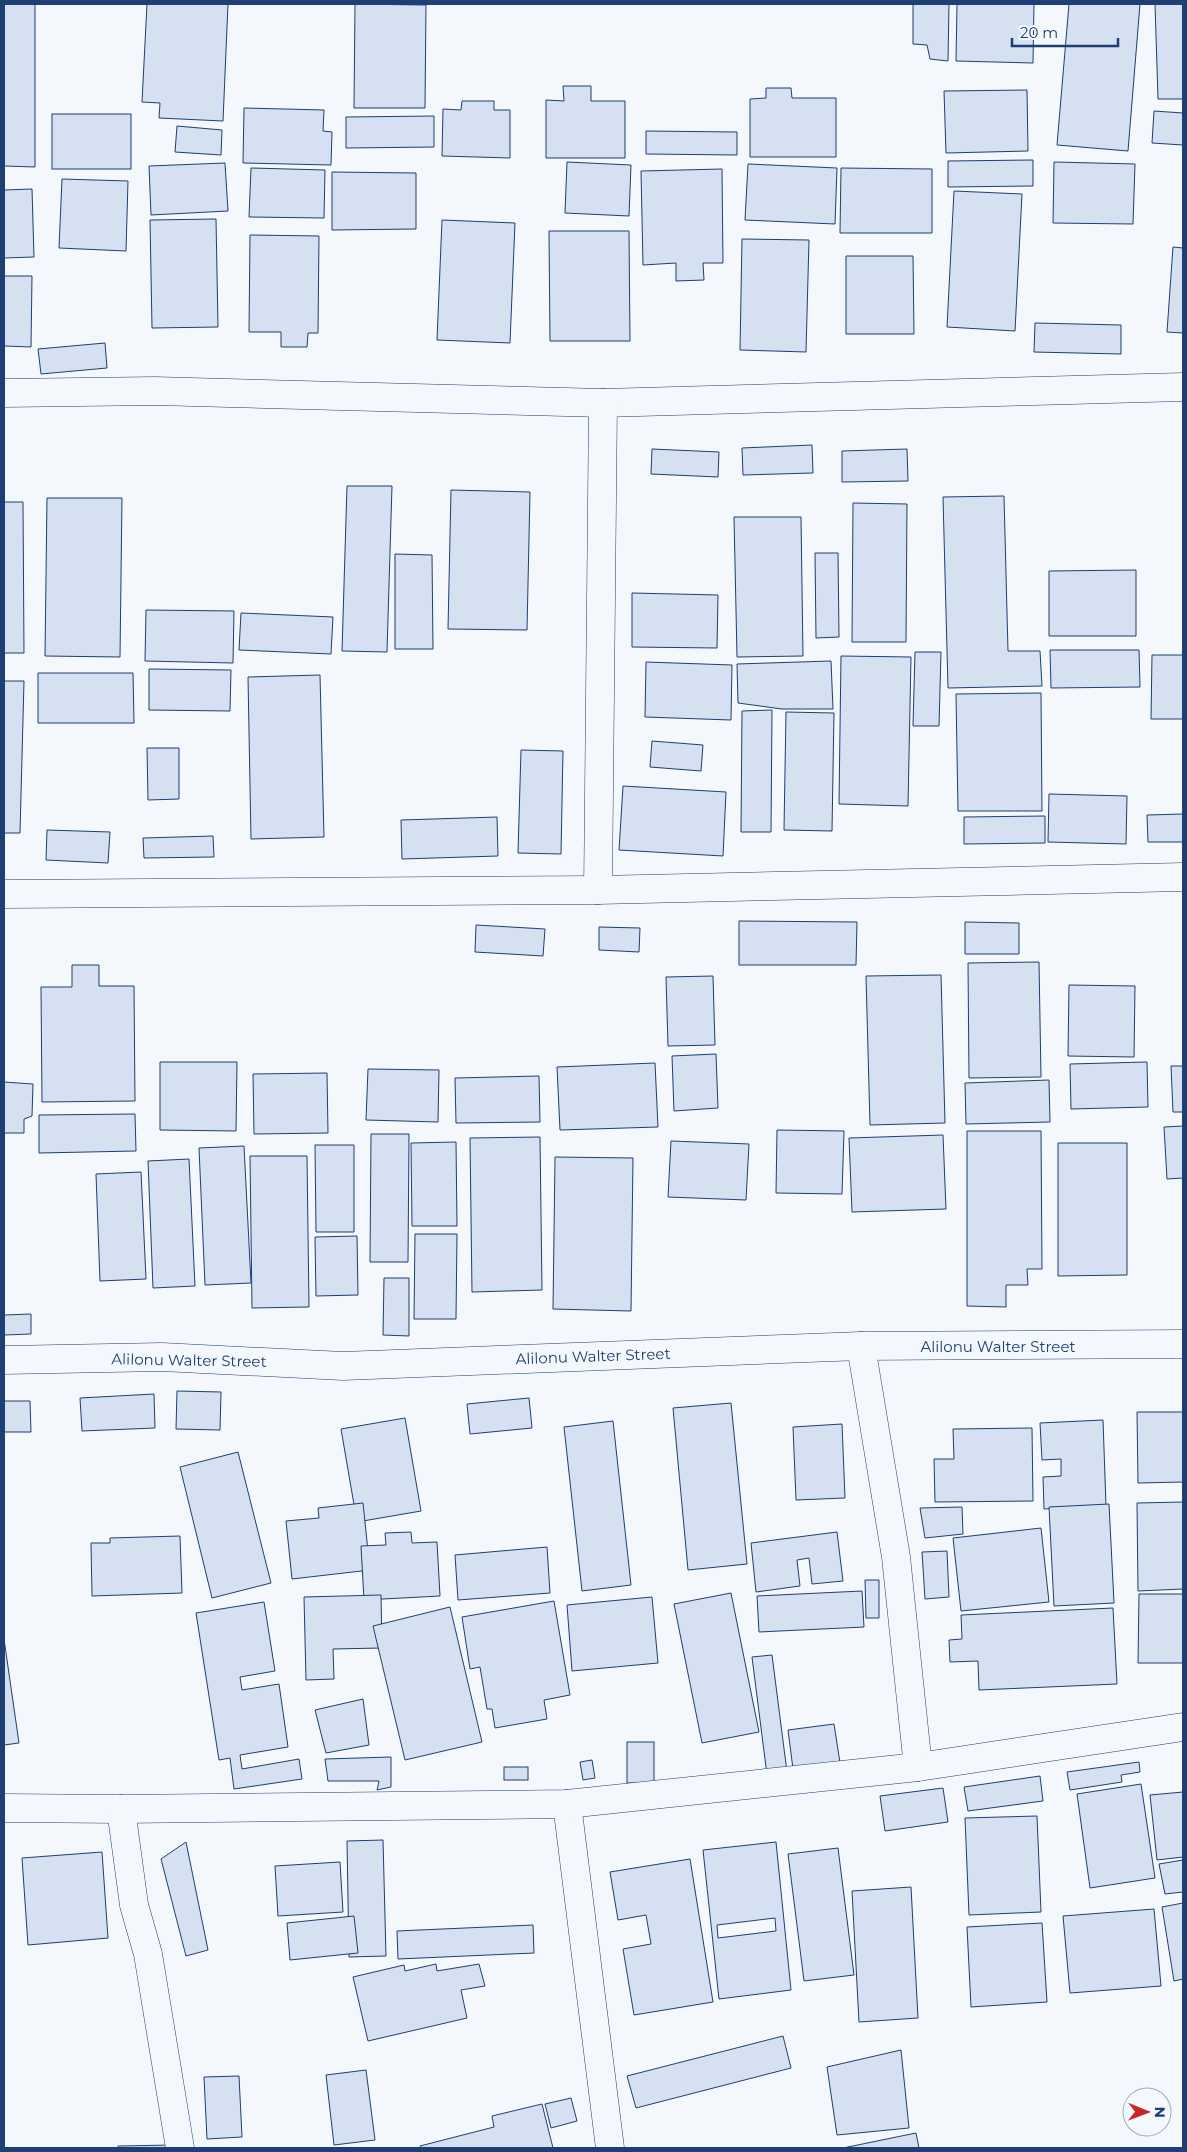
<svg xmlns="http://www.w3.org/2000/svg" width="1187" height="2152" font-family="Montserrat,sans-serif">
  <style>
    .building { fill: #d5e0f0; stroke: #1d3f73; fill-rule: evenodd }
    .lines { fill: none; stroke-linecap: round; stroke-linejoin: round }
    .street-casing { stroke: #1d3f73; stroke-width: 29 }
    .street { stroke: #f4f7fb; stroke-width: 28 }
    .labels { text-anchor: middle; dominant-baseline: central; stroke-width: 4; stroke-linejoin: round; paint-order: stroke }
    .street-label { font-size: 15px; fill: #1d3f73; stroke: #f4f7fb }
  </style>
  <rect width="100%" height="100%" fill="#f4f7fb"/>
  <g class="building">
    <path d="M4,4H35V167L4,166Z"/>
    <path d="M147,4H228L223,121L159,118L160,103L142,102Z"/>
    <path d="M355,4L426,5L425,108H354Z"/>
    <path d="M913,4H949L948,61L930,59L927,45L913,44Z"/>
    <path d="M957,4H1034L1033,63L956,61Z"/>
    <path d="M1069,4H1140L1128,151L1057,145Z"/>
    <path d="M1155,4H1183V99H1158Z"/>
    <path d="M563,86H591V101H625V158H546V100L564,101Z"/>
    <path d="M766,88H791L792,98H836V157H750V99L766,98Z"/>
    <path d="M1027,90L1028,151L946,153L944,91Z"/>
    <path d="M462,101H494V110H510V158L442,156L443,109L461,110Z"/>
    <path d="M244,108L324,110L323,131L332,132L331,165L243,163Z"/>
    <path d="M1154,111L1183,113V145L1152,143Z"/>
    <rect x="52" y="114" width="79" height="55"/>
    <path d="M434,116V147L346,148V117Z"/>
    <path d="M177,126L222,130L221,155L175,152Z"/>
    <path d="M646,131L737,132V155L646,154Z"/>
    <path d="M1033,160V186L948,187V161Z"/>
    <path d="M567,162L631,165L629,216L565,213Z"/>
    <path d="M1054,162L1135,164L1133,224L1053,223Z"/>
    <path d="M225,163L228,211L151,215L149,166Z"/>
    <path d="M748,164L837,168L835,224L745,220Z"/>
    <path d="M251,168L325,170L324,218L249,217Z"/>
    <path d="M841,168L932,169V233H840Z"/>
    <path d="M722,169L723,263H703L704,280L676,281V263L643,265L641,171Z"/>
    <path d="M332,172L416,173V229L332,230Z"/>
    <path d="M62,179L128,181L126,251L59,248Z"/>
    <path d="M32,189L34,257L4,258V190Z"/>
    <path d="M954,191L1022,194L1015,331L947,327Z"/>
    <path d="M216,219L218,327L152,328L150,220Z"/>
    <path d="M442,220L515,223L510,343L437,340Z"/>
    <path d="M549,231H629L630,341H550Z"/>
    <path d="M250,235L319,236L318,333H308L307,347H281V332H249Z"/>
    <path d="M742,239L809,240L806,352L740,350Z"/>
    <path d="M1173,247L1183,248V333L1167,332Z"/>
    <path d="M846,256H913L914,334H846Z"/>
    <path d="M4,276H32L31,347L4,346Z"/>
    <path d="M1035,323L1121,325V354L1034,352Z"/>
    <path d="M105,343L107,368L41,374L38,349Z"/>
    <path d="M812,445L813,473L743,475L742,448Z"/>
    <path d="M652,449L719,452L718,477L651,474Z"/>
    <path d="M907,449L908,481L842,482V451Z"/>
    <path d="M347,486H392L387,652L342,651Z"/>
    <path d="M451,490L530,492L527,630L448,629Z"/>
    <path d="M1004,496L1008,651H1040L1042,686L948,688L943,497Z"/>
    <path d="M47,498H122L120,657L45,656Z"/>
    <path d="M4,502H23L24,653H4Z"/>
    <path d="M853,503L907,504L906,642H852Z"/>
    <path d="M734,517H801L803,656L737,657Z"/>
    <path d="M815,553H838L839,637L816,638Z"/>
    <path d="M395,554L432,555L433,649H395Z"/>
    <path d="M1136,570V636H1049V571Z"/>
    <path d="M632,593L718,595L717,648L632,647Z"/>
    <path d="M146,610L234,611L233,663L145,661Z"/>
    <path d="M241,613L333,617L331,654L239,650Z"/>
    <path d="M1050,650H1139L1140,687L1051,688Z"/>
    <path d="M915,652H941L939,726H913Z"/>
    <path d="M1152,655H1183V719H1151Z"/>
    <path d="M841,656L911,657L908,806L839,804Z"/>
    <path d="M831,661L833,709H782L738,703L737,664Z"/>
    <path d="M646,662L732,665L731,720L645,717Z"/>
    <path d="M149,669L231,670L230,711L149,710Z"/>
    <path d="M38,673H133L134,723H38Z"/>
    <path d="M320,675L324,837L251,839L248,677Z"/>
    <path d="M4,681H24L20,833H4Z"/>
    <path d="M1041,693L1042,811H958L956,694Z"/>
    <path d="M772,710L771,832H741L742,711Z"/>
    <path d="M786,712L834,713L832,831L784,830Z"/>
    <path d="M652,741L703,745L701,771L650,767Z"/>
    <path d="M147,748H179V799L148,800Z"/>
    <path d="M521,750L563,751L561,854L518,853Z"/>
    <path d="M623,786L726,792L723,856L619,850Z"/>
    <path d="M1049,794L1127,796L1126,844L1048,842Z"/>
    <path d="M1183,814V842H1148L1147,815Z"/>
    <path d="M1045,816V843L964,844V817Z"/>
    <path d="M497,817L498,856L402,859L401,820Z"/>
    <path d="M47,830L110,832L108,863L46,860Z"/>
    <path d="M213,836L214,857L144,858L143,838Z"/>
    <path d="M739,921L857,922L856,965H739Z"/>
    <path d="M965,922L1019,923V954H965Z"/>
    <path d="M476,925L545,929L543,956L475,952Z"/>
    <path d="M599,927L640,928L639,952L599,950Z"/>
    <path d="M1039,962L1041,1077L969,1078L968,963Z"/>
    <path d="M72,965H99V986H134L135,1101L42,1102L41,987H72Z"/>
    <path d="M941,975L945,1123L870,1125L866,976Z"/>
    <path d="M713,976L715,1045L668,1046L666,977Z"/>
    <path d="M1069,985L1135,986L1134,1057L1068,1056Z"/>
    <path d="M716,1054L718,1108L674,1111L672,1056Z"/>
    <path d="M160,1062H237L236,1131L160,1130Z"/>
    <path d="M1147,1062L1148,1107L1071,1109L1070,1064Z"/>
    <path d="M655,1063L658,1127L560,1130L557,1067Z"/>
    <path d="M1171,1066H1183V1112H1173Z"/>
    <path d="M368,1069L439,1070L438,1122L366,1120Z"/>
    <path d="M327,1073L328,1133L254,1134L253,1074Z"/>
    <path d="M539,1076L540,1122L456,1123L455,1078Z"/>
    <path d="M1049,1080L1050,1122L966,1124L965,1083Z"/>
    <path d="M4,1082L33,1084L32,1116L24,1119V1133H4Z"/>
    <path d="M135,1114L136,1151L39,1153V1115Z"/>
    <path d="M1183,1126V1178L1167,1179L1164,1127Z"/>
    <path d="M777,1130L844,1131L842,1194L776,1193Z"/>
    <path d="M967,1131H1041L1042,1269H1027L1028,1285H1006V1307L967,1306Z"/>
    <path d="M371,1134H409L408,1262H370Z"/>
    <path d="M943,1135L946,1209L852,1212L849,1138Z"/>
    <path d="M540,1137L542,1290L472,1292L470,1138Z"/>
    <path d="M671,1141L749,1144L746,1200L668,1197Z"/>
    <path d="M456,1142L457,1226H412L411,1143Z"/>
    <path d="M1058,1143H1127V1275L1058,1276Z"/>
    <path d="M315,1145H354V1232H316Z"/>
    <path d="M244,1146L251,1283L205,1285L199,1148Z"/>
    <path d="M250,1156H307L309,1307L252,1308Z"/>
    <path d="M555,1157L633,1158L631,1311L553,1309Z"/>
    <path d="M189,1159L195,1286L153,1288L148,1161Z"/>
    <path d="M141,1172L146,1279L100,1281L96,1174Z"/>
    <path d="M415,1234H457L456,1319H414Z"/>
    <path d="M357,1236L358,1295L316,1296L315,1237Z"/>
    <path d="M384,1278H409V1336L383,1335Z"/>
    <path d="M31,1314V1334L4,1335V1315Z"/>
    <path d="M177,1391L221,1392L220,1430L176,1429Z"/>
    <path d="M154,1394L155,1428L82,1431L80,1398Z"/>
    <path d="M529,1398L532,1428L470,1434L467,1404Z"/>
    <path d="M4,1401H30L31,1432H4Z"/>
    <path d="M731,1403L747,1564L688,1570L673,1408Z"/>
    <path d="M1137,1412H1183V1482L1138,1483Z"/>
    <path d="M405,1418L421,1511L357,1522L341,1429Z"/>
    <path d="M1103,1420L1106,1506L1044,1509L1043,1477L1061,1476V1459L1042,1460L1040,1423Z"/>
    <path d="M613,1421L631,1585L582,1591L564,1427Z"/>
    <path d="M842,1424L845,1498L796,1500L793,1427Z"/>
    <path d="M1032,1428L1033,1501L935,1502L934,1459H954L953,1429Z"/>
    <path d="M238,1452L271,1583L212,1598L180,1467Z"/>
    <path d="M1183,1502V1589L1138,1591L1137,1503Z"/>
    <path d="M363,1503L370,1570L292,1579L286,1521L319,1518L318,1508Z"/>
    <path d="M1109,1504L1114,1603L1054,1606L1049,1507Z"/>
    <path d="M962,1507L963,1534L925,1538L920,1508Z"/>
    <path d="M1041,1528L1049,1602L961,1611L953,1538Z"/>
    <path d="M411,1532L412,1543L437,1542L440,1596L364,1600L361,1546L386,1545L385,1533Z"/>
    <path d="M837,1532L843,1581L812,1584L809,1558L797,1560L800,1586L756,1592L751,1543Z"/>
    <path d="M180,1536L182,1593L92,1596L91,1543H110V1538Z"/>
    <path d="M547,1547L550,1593L458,1600L455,1555Z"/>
    <path d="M947,1551L949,1597L925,1599L922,1552Z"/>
    <path d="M865,1580H879V1618H866Z"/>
    <path d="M862,1591L864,1627L759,1632L757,1596Z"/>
    <path d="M731,1593L759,1732L702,1743L674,1604Z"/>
    <path d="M1139,1594H1183V1663H1138Z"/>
    <path d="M381,1595L382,1648L333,1649L334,1679L306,1680L304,1597Z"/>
    <path d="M652,1597L658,1663L572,1671L567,1605Z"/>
    <path d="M554,1601L570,1695L544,1700L547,1719L495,1728L492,1709H487L480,1667L470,1669L462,1617Z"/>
    <path d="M264,1602L275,1671L240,1677L242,1690L279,1684L288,1747L240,1755L242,1769L299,1759L302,1779L234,1789L230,1758L219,1760L196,1613Z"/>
    <path d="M450,1607L482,1742L405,1760L373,1626Z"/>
    <path d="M1113,1608L1117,1684L979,1690L978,1661L950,1662L949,1640L962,1639L961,1615Z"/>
    <path d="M4,1639L19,1743L4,1745Z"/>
    <path d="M772,1655L787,1772L767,1775L752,1657Z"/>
    <path d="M363,1699L369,1745L326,1753L315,1710Z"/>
    <path d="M834,1724L840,1763L793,1769L788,1730Z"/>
    <rect x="627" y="1742" width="27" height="41"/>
    <path d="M391,1757V1787L377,1790L379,1781H328L325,1759Z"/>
    <path d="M592,1760L595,1778L583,1780L580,1762Z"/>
    <path d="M1139,1762L1140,1772L1121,1775L1122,1782L1070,1790L1067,1772Z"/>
    <rect x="504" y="1767" width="24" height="13"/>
    <path d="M1040,1776L1043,1801L968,1811L964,1787Z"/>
    <path d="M1141,1784L1155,1878L1090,1888L1077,1794Z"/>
    <path d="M943,1788L948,1822L885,1831L880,1796Z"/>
    <path d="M1183,1792V1857L1157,1860L1150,1795Z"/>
    <path d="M1037,1816L1041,1912L969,1915L965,1818Z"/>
    <path d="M383,1840L386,1956L349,1957L347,1841Z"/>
    <path d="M186,1842L208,1950L186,1956L161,1859Z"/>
    <path d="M776,1842L791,1990L719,1999L703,1850ZM775,1918L776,1931L718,1938L717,1925Z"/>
    <path d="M838,1848L854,1975L804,1981L788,1854Z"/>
    <path d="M102,1852L108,1938L28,1945L22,1858Z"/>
    <path d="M690,1859L713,2002L634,2015L623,1949L651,1944L646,1915L618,1920L610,1872Z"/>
    <path d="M1183,1860V1892L1165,1894L1159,1864Z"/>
    <path d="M340,1862L343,1912L278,1916L275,1866Z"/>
    <path d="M911,1887L918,2018L859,2022L852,1891Z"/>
    <path d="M1183,1903V1979L1174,1981L1162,1907Z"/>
    <path d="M1154,1909L1161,1986L1070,1993L1063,1916Z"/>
    <path d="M354,1916L358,1953L290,1960L287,1923Z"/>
    <path d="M1042,1923L1047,2002L971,2007L967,1927Z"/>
    <path d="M533,1925L534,1953L398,1959L397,1931Z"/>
    <path d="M436,1964L437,1971L479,1964L485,1986L461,1990L467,2018L368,2041L353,1977L404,1965L405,1971Z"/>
    <path d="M783,2036L791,2068L636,2108L627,2076Z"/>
    <path d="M901,2050L909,2128L837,2135L827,2067Z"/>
    <path d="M366,2070L375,2140L334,2145L326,2075Z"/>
    <path d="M239,2076L242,2137L207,2139L204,2077Z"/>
    <path d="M571,2098L577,2121L551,2128L545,2104Z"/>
    <path d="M542,2104L553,2148H421L420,2146L494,2127L492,2116Z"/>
    <path d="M916,2133L919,2148H843Z"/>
    <path d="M174,2145V2148H118V2146Z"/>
  </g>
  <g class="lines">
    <g class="street-casing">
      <g id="street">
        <path d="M4,393L155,391L603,403L1183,387"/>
        <path d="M598,890L603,403"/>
        <path d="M4,894L598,890L1183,877"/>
        <path d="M861,1346L896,1557L918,1767"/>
        <path d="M4,1360L162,1357L343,1366L861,1346L1183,1344"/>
        <path d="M567,1804L610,2148"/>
        <path d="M4,1808L121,1809L567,1804L918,1767L1183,1727"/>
        <path d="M121,1809L134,1905L148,1954L180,2148"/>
      </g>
    </g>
    <use href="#street" class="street"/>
  </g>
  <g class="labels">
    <g class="street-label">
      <text x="998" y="1346">Alilonu Walter Street</text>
      <text transform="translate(593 1356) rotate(-2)">Alilonu Walter Street</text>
      <text transform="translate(189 1360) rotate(1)">Alilonu Walter Street</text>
    </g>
  </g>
  <rect width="1187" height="2152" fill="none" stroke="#1d3f73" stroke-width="10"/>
  <g transform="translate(1147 2112) rotate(91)"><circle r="24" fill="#f4f7fb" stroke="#9eadc5"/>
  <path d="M0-4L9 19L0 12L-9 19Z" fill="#c62828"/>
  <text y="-8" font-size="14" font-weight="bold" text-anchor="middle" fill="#1d3f73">N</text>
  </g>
  <path d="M1012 38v8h106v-8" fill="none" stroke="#1d3f73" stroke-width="2.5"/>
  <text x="1020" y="38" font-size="15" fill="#1d3f73" stroke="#f4f7fb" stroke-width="4" paint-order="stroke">20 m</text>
</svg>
